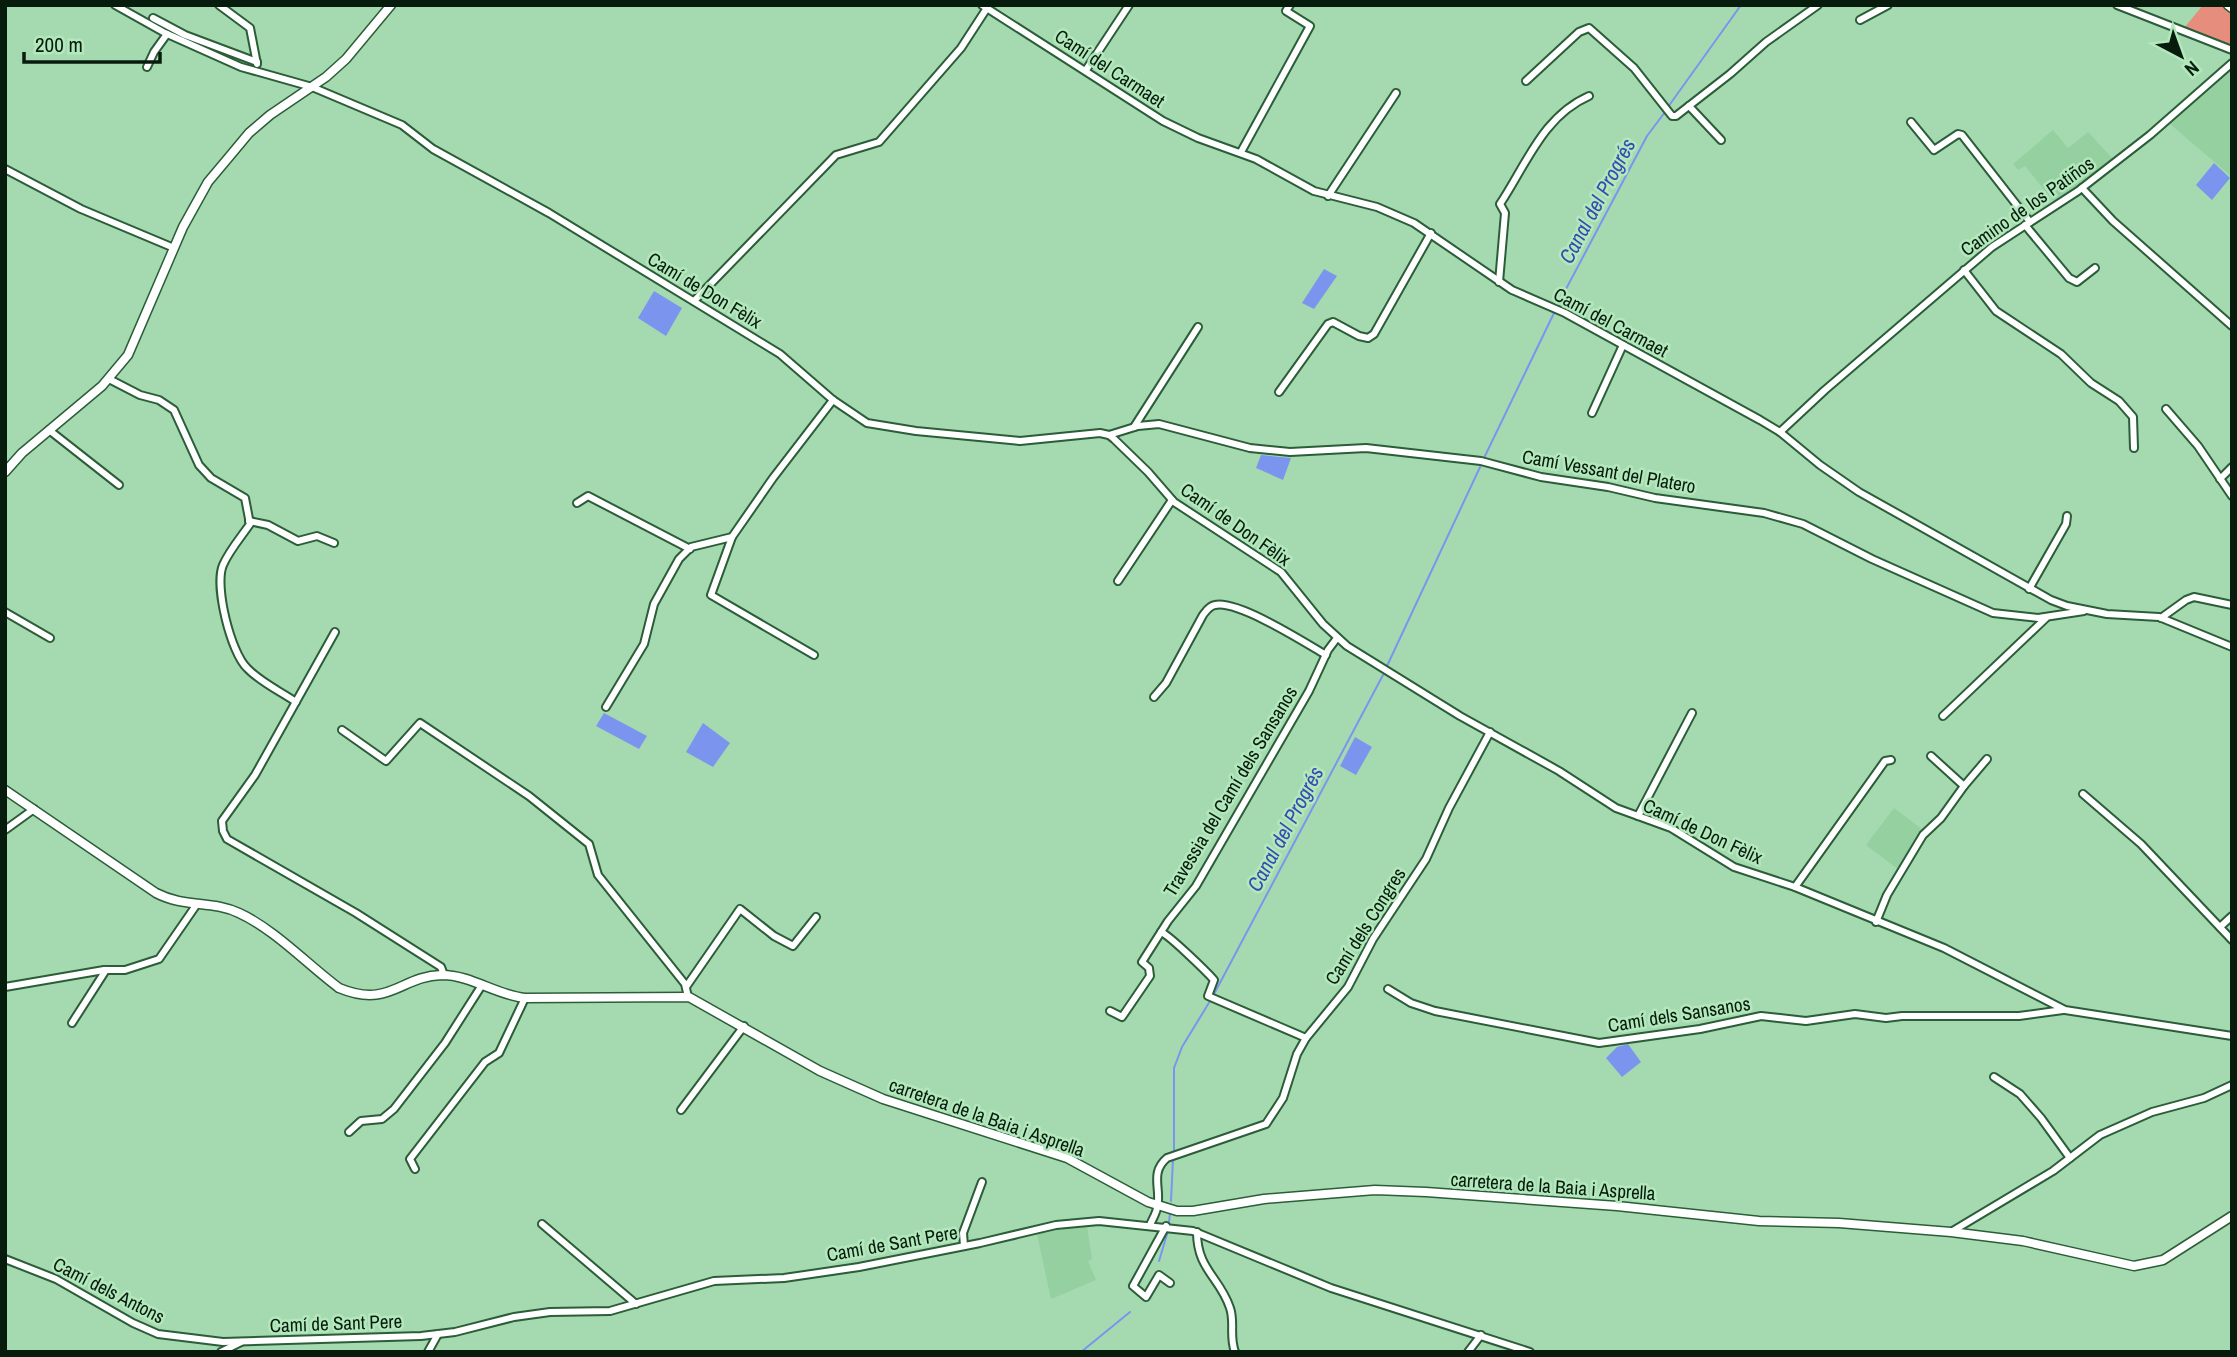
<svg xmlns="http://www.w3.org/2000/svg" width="2237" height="1357" font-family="'Archivo Narrow',sans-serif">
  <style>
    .built { fill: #94d0a0 }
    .green { fill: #e68d7e }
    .water { fill: #7b95ef }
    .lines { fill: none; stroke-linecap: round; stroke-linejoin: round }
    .stream { stroke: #7b95ef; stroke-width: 2 }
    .minor-casing { stroke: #2b5d38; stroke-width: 10 }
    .major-casing { stroke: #2b5d38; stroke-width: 11 }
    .minor { stroke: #fff; stroke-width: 6 }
    .major { stroke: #fff; stroke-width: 8 }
    .labels { text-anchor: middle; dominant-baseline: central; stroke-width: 5; stroke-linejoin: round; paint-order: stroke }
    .street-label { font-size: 19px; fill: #081c0d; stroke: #b2e8bc }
    .water-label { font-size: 21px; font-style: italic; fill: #364ab1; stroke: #b2e8bc }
  </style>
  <rect width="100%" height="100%" fill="#a5dab0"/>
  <g class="built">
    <path d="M2232,69V177L2170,124Z"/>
    <path d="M2053,130L2068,148L2088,132L2113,159L2055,203L2025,166L2018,170L2013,164Z"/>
    <path d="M1894,808L1923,830L1899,870L1866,845Z"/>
    <path d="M1087,1226L1092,1259L1088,1261L1096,1280L1051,1299L1037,1234L1064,1227Z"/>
  </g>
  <path class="green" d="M2203,5H2222L2232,14V48L2185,27Z"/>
  <g class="water">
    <path d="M2214,163L2230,178L2212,200L2196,185Z"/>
    <path d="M1324,269L1337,276L1314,309L1302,303Z"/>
    <path d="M654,291L682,308L666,336L638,318Z"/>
    <path d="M1261,455L1291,458L1283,480L1256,468Z"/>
    <path d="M604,713L647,736L639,749L596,726Z"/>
    <path d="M703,723L730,743L713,767L686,752Z"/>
    <path d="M1355,737L1372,747L1356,775L1340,766Z"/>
    <path d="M1628,1044L1641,1062L1622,1077L1606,1058L1617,1047Z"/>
  </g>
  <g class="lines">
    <g class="stream">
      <path d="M1668,107L1741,5"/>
      <path d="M1557,306L1647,136L1665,112"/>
      <path d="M1484,458L1554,313"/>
      <path d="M1387,666L1481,465"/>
      <path d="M1213,996L1383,675"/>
      <path d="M1174,1152V1068L1182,1047L1210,1001"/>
      <path d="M1171,1201L1173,1159"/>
      <path d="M1169,1222L1170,1213"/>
      <path d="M1159,1261L1168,1231"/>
      <path d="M1081,1352L1130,1312"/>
    </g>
    <g class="minor-casing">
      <g id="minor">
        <path d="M115,5L165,33L241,67L312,87L402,125L433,149L549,213L780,354L833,400L867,423L916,431L1020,441L1100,433L1109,435L1114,439L1148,472L1174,502L1281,572L1323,624L1347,646L1460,716L1559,771L1616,808L1671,828L1734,867L1795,887L1944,948L2065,1010L2232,1036"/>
        <path d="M219,5L250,28L257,64"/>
        <path d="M982,5L1163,121L1198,138L1256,159L1314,191L1377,207L1414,223L1512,290L1565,313L1760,420L1780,432L1820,465L1859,492L2051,600L2067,606L2107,614L2159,617L2232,647"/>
        <path d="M2117,5L2232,50"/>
        <path d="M153,18L185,35L257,62"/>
        <path d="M1860,20L1888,5"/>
        <path d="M147,67L154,52L167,34"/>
        <path d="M1086,70L1129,5"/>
        <path d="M1526,81L1579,32L1589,28L1634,68L1672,116H1676L1730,74L1766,42L1818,5"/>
        <path d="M1689,106L1721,140"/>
        <path d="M1911,122L1934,150L1958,134L1962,135L2030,222"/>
        <path d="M1241,152L1310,26L1286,11L1290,5"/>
        <path d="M5,169L81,209L174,248"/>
        <path d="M2082,188L2113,221L2232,326"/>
        <path d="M1328,196L1396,93"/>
        <path d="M2025,225L2069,278L2077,282L2095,268"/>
        <path d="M1964,270L1996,311L2061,354L2091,383L2119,401L2133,417L2134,448"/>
        <path d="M1499,282L1505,213L1500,204C1526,165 1543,116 1589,96"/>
        <path d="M694,301L836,155L879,142L961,48L987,8"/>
        <path d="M109,379L140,395L159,400L174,410L199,465L211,478L245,498L250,524C241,537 229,551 223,565C214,586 231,653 247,668C260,682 280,691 296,702"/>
        <path d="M1279,392L1328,324L1333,322L1359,336L1368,338L1374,334L1431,233"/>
        <path d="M2166,409L2198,446L2232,496"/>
        <path d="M1592,413L1623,345"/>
        <path d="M1134,427L1198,327"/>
        <path d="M49,430L119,485"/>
        <path d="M1780,432L1825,390L1992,247L2078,191L2150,135L2232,63"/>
        <path d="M1109,435L1138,426L1159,424L1250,448L1290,452L1366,448L1481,461L1541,477L1608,487L1655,498L1764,513L1803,524L1872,559L1993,613L2038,618L2084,611"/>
        <path d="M2220,479L2232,467"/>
        <path d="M577,503L588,496L690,549"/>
        <path d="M249,521L268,525L298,541L317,536L334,543"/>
        <path d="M732,537L711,595L814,655"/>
        <path d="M1118,581L1172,500"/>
        <path d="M2029,589L2066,524L2067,516"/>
        <path d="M5,612L50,638"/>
        <path d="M2161,618L2186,600L2194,597L2232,605"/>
        <path d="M335,632L255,775L222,821L223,831L227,839L356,913L441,967L444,975"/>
        <path d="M1154,697L1166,683L1203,615C1206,611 1209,606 1215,605C1238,600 1304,642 1326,655"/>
        <path d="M606,707L644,644L654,604L679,559L691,547L732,537L773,478L833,400"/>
        <path d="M1943,716L2046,618"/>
        <path d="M342,730L386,761L420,723L529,796L589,844L598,875L685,984L688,997"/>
        <path d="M1931,756L1964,786"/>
        <path d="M2083,794L2141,844L2232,940"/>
        <path d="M1638,816L1692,713"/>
        <path d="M5,830L34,809"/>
        <path d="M1795,887L1885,761L1891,760"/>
        <path d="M1876,922L1887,895L1923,835L1941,818L1964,786L1987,759"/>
        <path d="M2220,927L2232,916"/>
        <path d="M1161,932C1169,935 1206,971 1214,980L1208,996L1306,1038"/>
        <path d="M5,987L104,970H125L159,959L197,904"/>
        <path d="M686,987L740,909L774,936L793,946L816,917"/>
        <path d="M1388,989L1411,1003L1435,1011L1599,1043L1700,1029L1761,1016L1806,1021L1855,1014L1886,1018L1902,1016H2019L2063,1010"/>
        <path d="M1110,1011L1122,1017L1150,976L1149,968L1142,962L1168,921L1196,886L1309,691L1328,650L1337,638"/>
        <path d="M72,1023L106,970"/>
        <path d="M1994,1077L2020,1094L2041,1118L2070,1158"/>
        <path d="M681,1110L744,1026"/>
        <path d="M349,1132L361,1121L382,1119L394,1109L445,1043L482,985"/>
        <path d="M415,1169L410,1159L485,1062L499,1053L525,998"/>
        <path d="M542,1224L636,1304"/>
        <path d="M1150,1225C1152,1220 1156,1214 1157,1208C1162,1190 1149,1173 1167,1158L1266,1124L1283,1098L1297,1054L1306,1038L1348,987L1373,939L1426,859L1449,808L1490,732"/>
        <path d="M1166,1226L1133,1286L1146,1297L1159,1275L1170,1283"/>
        <path d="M1197,1232C1197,1270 1220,1277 1230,1308C1235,1322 1229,1336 1235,1352"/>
        <path d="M1951,1232L2053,1171L2100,1135L2152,1112L2204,1098L2232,1085"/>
        <path d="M964,1246L963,1233L982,1182"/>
        <path d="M5,1259L56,1279L133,1323L158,1334L223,1342L421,1336L455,1332L514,1317L550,1312L610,1311L714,1281L784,1278L859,1267L980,1243L1056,1225L1099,1221L1193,1231L1331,1288L1530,1352"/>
        <path d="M221,1352L241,1342"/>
        <path d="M428,1352L438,1334"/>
        <path d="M1468,1352L1481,1335"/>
      </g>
    </g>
    <g class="major-casing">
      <g id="major">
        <path d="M2228,5L2232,8"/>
        <path d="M5,472L22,453L102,386L128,355L183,227L208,182L229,157L249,133L270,115L326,77L346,59L391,5"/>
        <path d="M5,790L156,893C185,908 211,900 239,913C274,929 307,964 339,988C390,1009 400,976 442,975C471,975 496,995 525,998L689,997L820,1071L883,1099L1067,1158L1148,1202L1177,1211H1193L1264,1199L1350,1192L1375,1190L1426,1192L1617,1206L1759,1221L1839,1223L1951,1232L2023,1241L2134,1266L2163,1260L2232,1216"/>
      </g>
    </g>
    <use href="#minor" class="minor"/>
    <use href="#major" class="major"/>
  </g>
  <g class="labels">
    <g class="street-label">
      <text transform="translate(1110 68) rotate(33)">Camí del Carmaet</text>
      <text transform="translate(2027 206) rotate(-35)">Camino de los Patiños</text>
      <text transform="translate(705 290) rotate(31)">Camí de Don Fèlix</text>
      <text transform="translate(1611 322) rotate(28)">Camí del Carmaet</text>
      <text transform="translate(1609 471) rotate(10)">Camí Vessant del Platero</text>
      <text transform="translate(1236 524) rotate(35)">Camí de Don Fèlix</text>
      <text transform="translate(1230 791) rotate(-59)">Travessia del Camí dels Sansanos</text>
      <text transform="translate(1703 831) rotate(25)">Camí de Don Fèlix</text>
      <text transform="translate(1365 926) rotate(-58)">Camí dels Congres</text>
      <text transform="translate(1679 1014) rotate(-9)">Camí dels Sansanos</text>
      <text transform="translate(987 1117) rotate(19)">carretera de la Baia i Asprella</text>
      <text transform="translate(1553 1186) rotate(4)">carretera de la Baia i Asprella</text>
      <text transform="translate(892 1243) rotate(-10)">Camí de Sant Pere</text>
      <text transform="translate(109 1290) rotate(27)">Camí dels Antons</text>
      <text transform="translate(336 1323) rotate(-2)">Camí de Sant Pere</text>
    </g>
    <g class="water-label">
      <text transform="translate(1597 201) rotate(-62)">Canal del Progrés</text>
      <text transform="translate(1285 829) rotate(-62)">Canal del Progrés</text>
    </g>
  </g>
  <rect width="2237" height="1357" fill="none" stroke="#081c0d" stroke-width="14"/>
  <g transform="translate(2181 56) rotate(139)" stroke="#b2e8bc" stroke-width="5" paint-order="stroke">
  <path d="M0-5L12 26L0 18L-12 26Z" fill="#081c0d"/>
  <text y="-10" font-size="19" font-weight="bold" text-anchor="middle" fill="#081c0d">N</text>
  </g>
  <path d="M24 52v10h136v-10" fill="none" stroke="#081c0d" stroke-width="3.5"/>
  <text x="35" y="52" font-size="21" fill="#081c0d" stroke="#b2e8bc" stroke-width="5" paint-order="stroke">200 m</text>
</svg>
